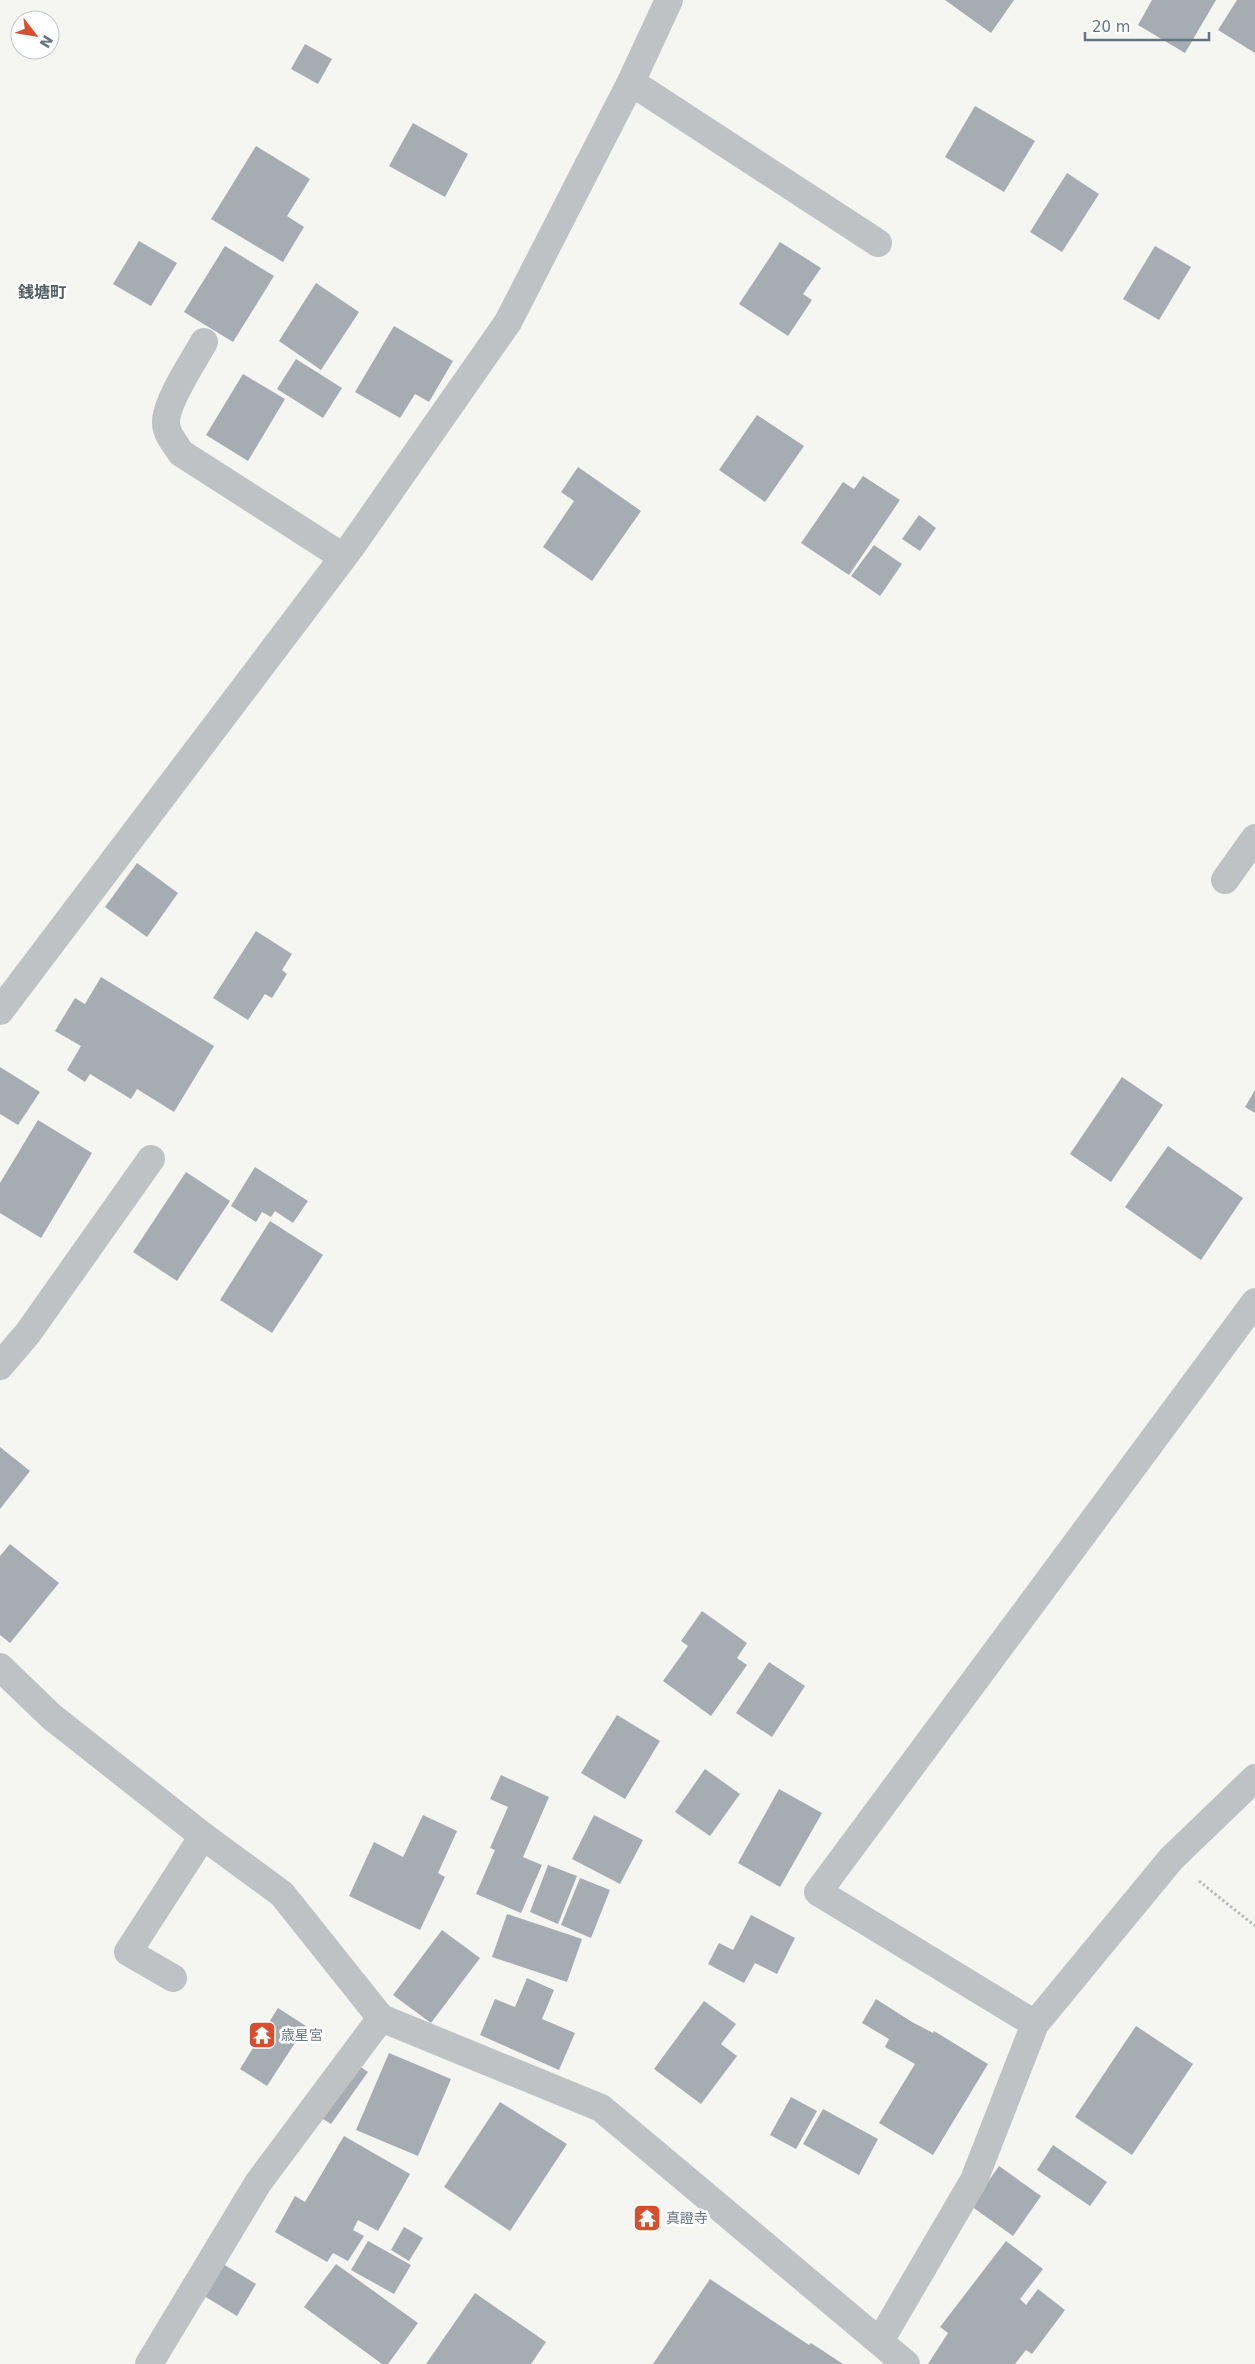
<svg xmlns="http://www.w3.org/2000/svg" width="1255" height="2364" font-family="'DejaVu Sans','Noto Sans JP',sans-serif">
  <style>
    .building { fill: #a6adb2 }
    .lines { fill: none; stroke-linecap: round; stroke-linejoin: round }
    .path { stroke: #b8bbbd; stroke-width: 3; stroke-dasharray: 2.5 2.5; stroke-linecap: butt }
    .minor { stroke: #bec2c5; stroke-width: 28 }
    .labels { text-anchor: middle; dominant-baseline: central; stroke-width: 5; stroke-linejoin: round; paint-order: stroke }
    .poi-label { font-size: 14px; fill: #667681; stroke: #fff; text-anchor: start }
    .quarter-label { font-size: 16px; font-weight: bold; fill: #535f66; stroke: #fff }
  </style>
  <rect width="100%" height="100%" fill="#f5f5f2"/>
  <g class="building">
    <path d="M945,0H1014L991,33Z"/>
    <path d="M1152,0H1216L1185,53L1138,25Z"/>
    <path d="M1237,0H1255V53L1218,30Z"/>
    <path d="M305,44L332,59L318,84L291,69Z"/>
    <path d="M975,106L1035,141L1004,192L945,157Z"/>
    <path d="M413,123L468,154L445,197L389,166Z"/>
    <path d="M256,146L310,179L287,216L304,227L283,262L211,219Z"/>
    <path d="M1067,173L1099,194L1062,252L1030,232Z"/>
    <path d="M139,241L177,263L151,306L113,284Z"/>
    <path d="M780,242L821,268L803,294L812,300L788,336L739,304Z"/>
    <path d="M225,246L274,276L233,342L184,312Z"/>
    <path d="M1155,246L1191,267L1159,320L1123,299Z"/>
    <path d="M316,283L359,312L321,370L279,341Z"/>
    <path d="M394,326L453,361L429,402L415,394L400,418L355,392Z"/>
    <path d="M296,359L342,388L323,418L277,389Z"/>
    <path d="M243,374L285,399L248,461L206,435Z"/>
    <path d="M757,415L804,446L765,502L719,470Z"/>
    <path d="M578,467L641,511L592,581L543,547L574,501L561,492Z"/>
    <path d="M863,476L900,500L849,575L801,543L843,482L854,489Z"/>
    <path d="M919,515L936,528L920,551L902,539Z"/>
    <path d="M874,545L902,564L880,596L851,576Z"/>
    <path d="M137,863L178,893L147,937L105,907Z"/>
    <path d="M256,931L292,954L282,970L287,974L272,998L265,994L248,1020L213,998Z"/>
    <path d="M101,977L214,1046L174,1112L137,1089L131,1099L90,1074L85,1082L67,1070L81,1046L55,1031L75,998L85,1004Z"/>
    <path d="M0,1067L40,1092L18,1125L0,1114Z"/>
    <path d="M1122,1077L1163,1105L1111,1182L1070,1154Z"/>
    <path d="M1255,1090V1113L1245,1107Z"/>
    <path d="M38,1120L92,1153L41,1238L0,1213V1183Z"/>
    <path d="M1168,1146L1243,1198L1201,1260L1125,1207Z"/>
    <path d="M255,1167L308,1201L293,1223L275,1211L271,1217L262,1212L256,1222L231,1206Z"/>
    <path d="M186,1172L230,1201L177,1281L133,1252Z"/>
    <path d="M270,1221L323,1255L272,1333L220,1300Z"/>
    <path d="M0,1447L30,1471L0,1509Z"/>
    <path d="M10,1544L59,1583L10,1643L0,1635V1556Z"/>
    <path d="M702,1611L747,1643L737,1658L747,1665L711,1716L663,1681L688,1646L681,1641Z"/>
    <path d="M769,1662L805,1686L772,1737L736,1713Z"/>
    <path d="M617,1715L660,1741L625,1799L581,1773Z"/>
    <path d="M705,1769L740,1794L710,1836L675,1812Z"/>
    <path d="M501,1775L549,1797L523,1857L542,1865L521,1913L476,1894L495,1850L490,1848L508,1807L490,1799Z"/>
    <path d="M779,1789L822,1813L780,1887L738,1863Z"/>
    <path d="M423,1815L457,1831L438,1873L445,1877L420,1930L349,1896L374,1842L403,1857Z"/>
    <path d="M594,1815L643,1840L620,1884L572,1859Z"/>
    <path d="M548,1865L577,1876L558,1924L530,1912Z"/>
    <path d="M580,1878L610,1890L591,1938L561,1925Z"/>
    <path d="M507,1914L582,1939L567,1982L492,1957Z"/>
    <path d="M751,1915L795,1938L777,1974L755,1963L744,1983L708,1964L719,1943L733,1950Z"/>
    <path d="M442,1930L480,1958L431,2023L393,1995Z"/>
    <path d="M527,1978L554,1990L542,2019L575,2033L559,2070L480,2035L495,1999L515,2007Z"/>
    <path d="M876,1999L912,2022L933,2033L934,2031L988,2064L933,2155L879,2123L915,2064L885,2047L889,2039L862,2023Z"/>
    <path d="M704,2001L736,2024L721,2044L737,2056L701,2104L654,2069Z"/>
    <path d="M278,2008L306,2026L267,2086L240,2069Z"/>
    <path d="M1136,2026L1193,2064L1132,2155L1075,2117Z"/>
    <path d="M389,2053L451,2079L418,2156L356,2130Z"/>
    <path d="M352,2061L368,2072L331,2124L315,2114Z"/>
    <path d="M791,2097L817,2111L796,2149L770,2135Z"/>
    <path d="M500,2102L567,2144L510,2231L444,2187Z"/>
    <path d="M823,2109L878,2139L859,2175L803,2144Z"/>
    <path d="M344,2136L410,2174L378,2231L358,2220L353,2230L364,2236L348,2261L333,2253L327,2262L275,2232L295,2196L305,2202Z"/>
    <path d="M1053,2145L1107,2182L1090,2206L1037,2170Z"/>
    <path d="M999,2166L1041,2196L1013,2236L971,2206Z"/>
    <path d="M404,2227L423,2238L409,2261L391,2250Z"/>
    <path d="M368,2241L411,2265L394,2294L351,2270Z"/>
    <path d="M1006,2241L1043,2269L1020,2299L1026,2305L1038,2289L1065,2310L1032,2354L1026,2350L1015,2364H928L948,2333L940,2327Z"/>
    <path d="M223,2264L256,2284L237,2316L204,2296Z"/>
    <path d="M336,2264L418,2323L388,2364H382L304,2307Z"/>
    <path d="M710,2279L809,2345L811,2343L843,2364H653Z"/>
    <path d="M475,2293L546,2342L531,2364H426Z"/>
  </g>
  <g class="lines">
    <path class="path" d="M1199,1881L1255,1926"/>
    <g class="minor">
      <path d="M631,82L878,243"/>
      <path d="M204,342C194,360 165,403 166,423C166,434 176,445 181,453L343,557"/>
      <path d="M1225,880L1255,838"/>
      <path d="M0,1011L351,547L508,322L631,82L669,0"/>
      <path d="M1255,1302L818,1892L1035,2024L1171,1859L1255,1778"/>
      <path d="M0,1366L28,1333L151,1159"/>
      <path d="M0,1667L52,1717L203,1836L282,1894L381,2018L601,2108L906,2364"/>
      <path d="M173,1978L128,1952L203,1836"/>
      <path d="M880,2341L974,2180L1035,2024"/>
      <path d="M149,2364L258,2183L381,2018"/>
    </g>
  </g>
  <defs>
    <g id="temple-square" transform="scale(1.4375)"><rect x="-9" y="-9" width="18" height="18" rx="4" fill="#d74f2f" stroke="#fff"/><path d="M0-6L5-2H3V0L6.5 2.5H4V6H1.5V3h-3V6H-4V2.5H-6.5L-3 0V-2H-5Z" fill="#fff"/></g>
  </defs>
  <g fill-rule="evenodd">
    <use href="#temple-square" x="262" y="2035"/>
    <use href="#temple-square" x="647" y="2218"/>
  </g>
  <g class="labels">
    <g class="poi-label">
      <text x="281" y="2035">歳星宮</text>
      <text x="666" y="2218">真證寺</text>
    </g>
    <g class="quarter-label">
      <text x="42" y="292">銭塘町</text>
    </g>
  </g>
  <g transform="translate(35 35) rotate(121)"><circle r="24" fill="#ffffff" stroke="#c2c8cd"/>
  <path d="M0-4L9 19L0 12L-9 19Z" fill="#d74f2f"/>
  <text y="-8" font-size="14" font-weight="bold" text-anchor="middle" fill="#667681">N</text>
  </g>
  <path d="M1085 32v8h124v-8" fill="none" stroke="#667681" stroke-width="2.5"/>
  <text x="1092" y="32" font-size="15" fill="#667681" stroke="#ffffff" stroke-width="4" paint-order="stroke">20 m</text>
</svg>
